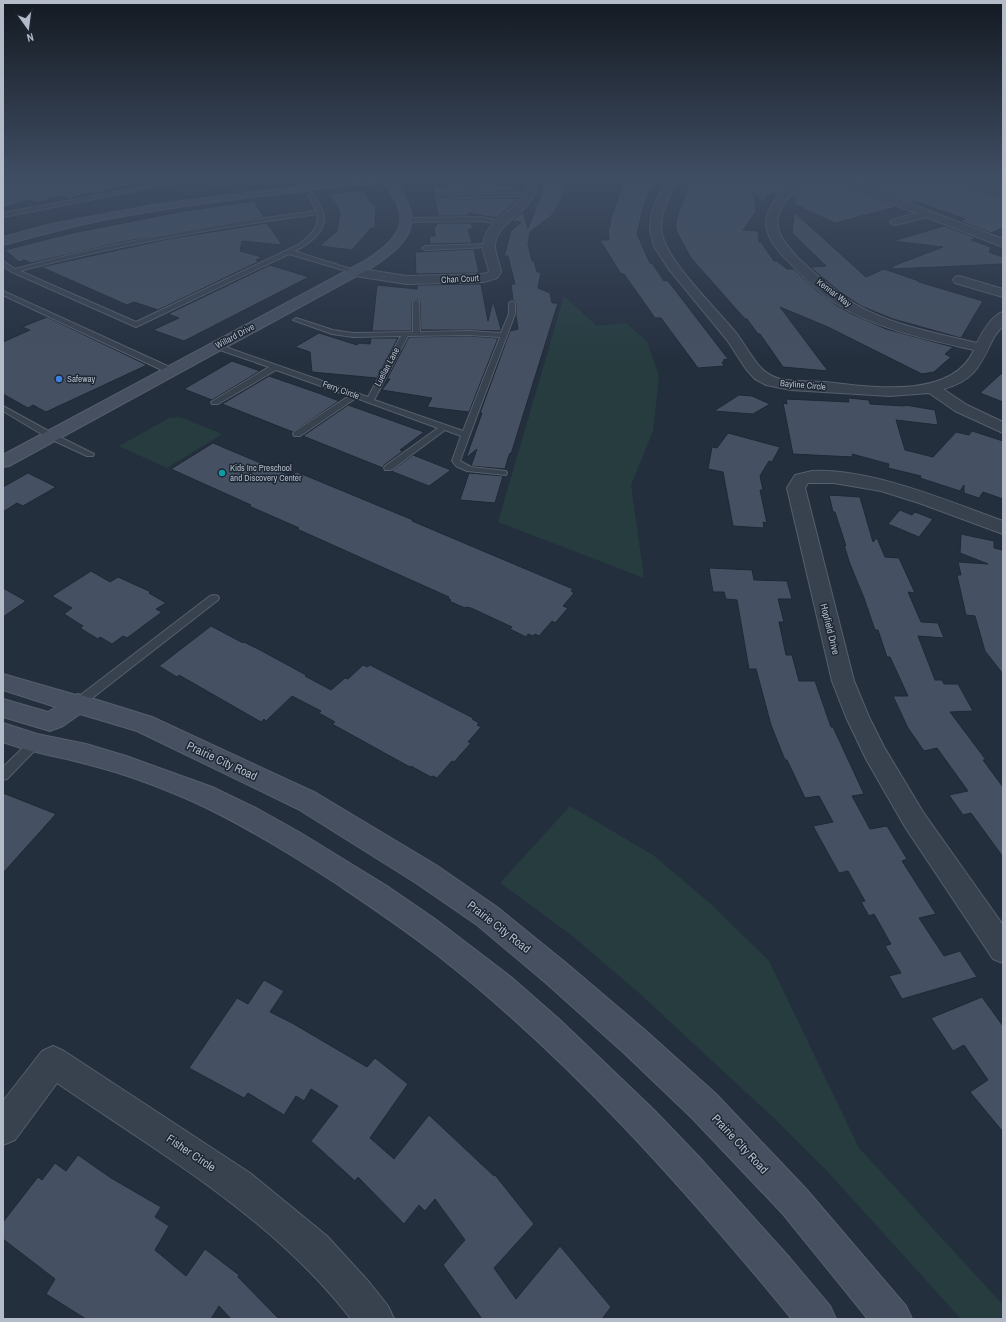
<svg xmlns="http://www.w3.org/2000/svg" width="1006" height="1322" font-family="'Archivo Narrow',sans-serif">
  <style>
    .green { fill: #263c3f }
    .building { fill: #455162; stroke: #1f2835 }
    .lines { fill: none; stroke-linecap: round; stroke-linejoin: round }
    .lane-casing { stroke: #565f6c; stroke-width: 2 }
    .street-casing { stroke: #565f6c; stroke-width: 2 }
    .secondary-casing { stroke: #565f6c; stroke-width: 2 }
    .path { stroke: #44595c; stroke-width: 1.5; stroke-dasharray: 1.5 1.5; stroke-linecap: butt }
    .lane { fill: #38414e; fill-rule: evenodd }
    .street { fill: #38414e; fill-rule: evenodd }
    .secondary { fill: #465061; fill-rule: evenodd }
    .shop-dot { fill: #3f7fe0; stroke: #1d2633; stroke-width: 1.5 }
    .culture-dot { fill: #0f9aa8; stroke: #1d2633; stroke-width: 1.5 }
    .labels { text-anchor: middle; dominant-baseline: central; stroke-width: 3; stroke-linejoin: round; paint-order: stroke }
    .far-street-label { font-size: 9px; fill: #b4bcc9; stroke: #1d2633 }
    .far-poi-label { font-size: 9px; fill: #b4bcc9; stroke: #1d2633; text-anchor: start }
    .street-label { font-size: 10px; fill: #b4bcc9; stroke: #1d2633 }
    .near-street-label { font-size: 12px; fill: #b4bcc9; stroke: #1d2633 }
  </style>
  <rect width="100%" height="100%" fill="#242f3e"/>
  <g class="green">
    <path d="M564,296L597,326L626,323L647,341L659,376L653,431L631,485L644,578L498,522Z"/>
    <path d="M180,417L222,434L167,468L119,446L169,418Z"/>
    <path d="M570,806L653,855L712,905L769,961L859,1148L1003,1305V1319H961L828,1172L777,1121L638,992L570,934L500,883Z"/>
  </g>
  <g class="building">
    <path d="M3,176H146V179L104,192L98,194L92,192L69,199L61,196L37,203L29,200L3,208Z"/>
    <path d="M630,176L656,178L651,192H649L644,205L637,234L650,263H652L664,281L667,280L675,290L728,359L723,360L725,362H722L724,366L698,368L661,318H655L624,274H621L600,240H609L608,227H610V221L623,184L626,179L629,180Z"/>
    <path d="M692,176H778L796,179L778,194L770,193L763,202L754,193L756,212L743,230L758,231L759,242H761L774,261H777L787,269H794L817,291L836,305L852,314L886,329L953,347L945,354L951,357L934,372L922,374L828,327L780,307L828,371L783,367L760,334H758L747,319H745L691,258L681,240L676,229V220Z"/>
    <path d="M845,176H936L938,179L1003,200V228L991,233L960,221L965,219L917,202L912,203L877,189L840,178Z"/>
    <path d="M956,176H978L1003,184V191Z"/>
    <path d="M481,177H497L500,185H513L515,192H477L475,181L473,179Z"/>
    <path d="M548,177L566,178L564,184H566L564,191L560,203L551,216L530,232L528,244L532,261H534L537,272H541L538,288L550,293L552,303H558L511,454L510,453L508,458L505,469L471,466L477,449L466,458L482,413H480L510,331L518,329L516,316V303L513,300L511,284H515L508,256H504L511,231L521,222L512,221L523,212L528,228Z"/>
    <path d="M445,179H469L467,181L469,193L438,194L435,195L433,187L446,186Z"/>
    <path d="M811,182L824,183L856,191L896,207L835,223L804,209V207L795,205V198L791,197Z"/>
    <path d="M360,190L364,191L373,205H376L375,228H371L352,250L320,246L337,231L340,212L330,194Z"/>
    <path d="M506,198L518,199L497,218L468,213L469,216H438L435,199L438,200Z"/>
    <path d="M254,201L264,217L127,241L31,263L25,260L19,262L5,250L72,233L184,211Z"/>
    <path d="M794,212L866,277L884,269L919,281V282L983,301L961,338L893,319L861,306L840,292L810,267L826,266L792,233Z"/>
    <path d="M267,223L282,245L242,241L240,251L262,257L256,260L260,261L158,310L134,302L127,305L41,267L168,239Z"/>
    <path d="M439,223H471L473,229H468L472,243L430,244L429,236H435L434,227L437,226L436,224Z"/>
    <path d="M944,226L976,238L971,240L991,247L989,252L1003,257V264L893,269V266L943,247L893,241Z"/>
    <path d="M474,249L479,273L416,274L415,252Z"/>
    <path d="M270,265L309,277L184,341L153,330L179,318L168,314Z"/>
    <path d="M481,284L488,321L493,301L501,329L500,331L469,330H421L420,302L417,299L412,302V331H372L377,285L417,289V285Z"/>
    <path d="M47,317L147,365L46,412L33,405L28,408L3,394V342L30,330L22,327Z"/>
    <path d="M319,333L357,345L359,343L370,344L371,338H398L377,378L312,372L310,352L295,347Z"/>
    <path d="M469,336L498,338L469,412L427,407L432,398L382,390L390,379H387L409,337Z"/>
    <path d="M232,361L260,371L212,400L184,389Z"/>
    <path d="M1003,372V402L980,393Z"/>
    <path d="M269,376L321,394L339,401L293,432L222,404Z"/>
    <path d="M739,395L752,396L770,404L753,414L714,411Z"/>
    <path d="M848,398L869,400L870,404L905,406V405L935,410L938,425L896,420L905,450L933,457L956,432L969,435L972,431L1003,441V499L983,492L979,498L964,493V485L960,491L920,478L921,476L888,468L889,464L852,454L853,457L793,454L783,403L787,404L786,399L849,402Z"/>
    <path d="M348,405L424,432L400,450L403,451L384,465L383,468L303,436Z"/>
    <path d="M728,433L780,447L772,462L769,461L760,476L763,490H760L767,523L763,522L764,528L733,526L723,472L708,469L712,447L717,448Z"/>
    <path d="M213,443L289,475L297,472L413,520L412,521L573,589L571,591L574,593L563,606L568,608L555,623L552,621L539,636L535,634L533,636L528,634L526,637L510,629L512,627L471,608L466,607L465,608L449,601L451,600L448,598L449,597L297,529L299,528L297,527L249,506L251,505L171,469Z"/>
    <path d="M413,455L451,470L429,486L391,471Z"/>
    <path d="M28,473L56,487L23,506L17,503L3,512V487Z"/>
    <path d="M469,473L503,476L495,503L460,500Z"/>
    <path d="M829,495L860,497L873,542L877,538L885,557L899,558L915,593L908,592L921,622L938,623L944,638L918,636L935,680H942L944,684H958L973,711L950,712L986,760H983L1003,787V857L971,813L963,815L949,795L968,791L937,748L924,751L908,728L893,696H908L890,657H887L878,630H875L864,598L850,564L844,545L846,546L835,512H833Z"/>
    <path d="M900,510L912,515L915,512L933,519L919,537L888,524Z"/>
    <path d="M961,534L994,541V548L1003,550V674L985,651L975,616L966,615L957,575H961L958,562L988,564L960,553Z"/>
    <path d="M709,568L752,570L754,580L787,581L792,599H778L784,622H779L786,655H792L799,681H815L831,727H833L864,794L852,796L870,829L887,826L907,859L902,861L936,914L919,918L944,956L960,951L977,977L902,999L889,976L901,973L885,946L891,944L874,914L869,916L861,902L865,901L848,871L839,873L813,826L833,822L819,796L805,798L787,760H785L771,725L756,669H749L737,600L726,599L724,592H713Z"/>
    <path d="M91,571L110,582L118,577L151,592L149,593L166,603L156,609L162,612L127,638L123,636L112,644L100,637L98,639L80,628L83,626L64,614L72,608L52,596Z"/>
    <path d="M3,588L26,601L3,617Z"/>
    <path d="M211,626L243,643L244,642L260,650L306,675L305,676L331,690L345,678L348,679L363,665L367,667L370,665L473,718L472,719L479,723L477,725L481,727L468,742L471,743L454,762L452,761L437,778L433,776L431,777L411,766L410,767L332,724L335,722L319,713L321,711L292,696L266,721L264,719L261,722L179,675L177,677L159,666Z"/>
    <path d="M3,793L56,814L3,873Z"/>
    <path d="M264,980L284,991L270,1012L292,1023L367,1067L375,1058L408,1084L370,1138L394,1159L429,1115L494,1176L495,1175L534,1224L494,1268L516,1299L560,1246L611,1307L602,1319H482L443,1265L465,1240L435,1199L425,1211L419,1205L404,1224L358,1177L355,1181L311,1141L338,1106L311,1089L304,1101L296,1096L284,1115L248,1093L244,1098L189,1068L237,998L248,1004Z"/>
    <path d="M982,997L1003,1026V1132L970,1092L988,1080L964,1045L953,1051L931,1018Z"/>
    <path d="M78,1155L111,1178L161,1207L155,1217L169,1226L155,1250L186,1276L205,1249L239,1275L238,1277L279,1319H231L219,1306L211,1319H86L46,1294L55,1279L3,1239V1222L38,1177L42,1180L55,1163L66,1171Z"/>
  </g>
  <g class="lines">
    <g class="lane-casing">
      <g id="lane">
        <path d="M200,176H210L3,217V213Z"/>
        <path d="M471,179L474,181L476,194L529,193L532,195L529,197L506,196L438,199L435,197L438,195L471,194L468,181Z"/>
        <path d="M311,193L314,195C317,200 321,206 323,212C329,230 308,245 294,251L357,271V273H353L289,254L136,327L12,272L3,266V261L15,269C114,242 215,224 317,211L308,195ZM318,214C319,229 309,237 298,245L136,322L20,271C118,245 217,227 318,214Z"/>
        <path d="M481,217L505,222L502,224L481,221L407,222L404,220L407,218Z"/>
        <path d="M491,244V246L489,247L425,250L422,248L425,246Z"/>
        <path d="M3,291L174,369L175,371L174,373H168L3,295Z"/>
        <path d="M416,300L419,302L420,332L469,331L501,333L509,314V303L512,301L515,303V314L460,461L471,467L506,471L507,473L506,475L467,471L456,466L452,461L461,436L445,430L391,470H385L384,468L385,466L438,428L356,398L300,436H294L293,434L294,432L349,396L276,370L218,404H212L211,402L269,367L214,348L213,346L217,344L368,397L401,336L353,337L332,334L293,320L296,318L333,330L353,333L413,332V302ZM469,335L500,337L463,431L374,400L408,336Z"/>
        <path d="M3,406L54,434L94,454L93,456H87L48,438L3,411Z"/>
        <path d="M214,595L218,596L219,598L218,600L82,706L78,707L74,706L72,703L74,700L210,596Z"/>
        <path d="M35,738L39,740L41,743L39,746L7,779L3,780V767L31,740Z"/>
      </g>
    </g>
    <g class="street-casing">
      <g id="street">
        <path d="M520,176H530L537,184C532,215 498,219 495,244C494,253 500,263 501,272L497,278L484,282L407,284L355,276L351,275L349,272L351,269L355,268L407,276L483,274L489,272C488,263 482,254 483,245C485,217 521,213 527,184Z"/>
        <path d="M669,176H679C671,194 658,212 662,234C668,263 717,309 737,334C745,345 752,358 761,368C767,374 773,377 780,379C795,382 810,381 826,382C870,387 952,400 974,350C927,339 878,330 837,304C819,293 803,276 787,260C774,247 760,230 769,210C773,200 795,178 806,176C831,170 890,196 916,206C945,217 974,228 1003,239V247L926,217L896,225L892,224L890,222L892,220L916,213L856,190L813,179C802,188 785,196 780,210C771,229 786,245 798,258C813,272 828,286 845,298C884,324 932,332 977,343C982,332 992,315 1003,312C1003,315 1004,321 1003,325C1001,329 996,333 994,337C981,364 975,381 943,389L967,405L1003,422V433L955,411L929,393L890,396L791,390L766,385L755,379L746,369L727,340L668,268L654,246L650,230L651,216L656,202Z"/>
        <path d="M937,176H952L1003,193V199L938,178Z"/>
        <path d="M959,276L1003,289V297L955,283L953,280L955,277Z"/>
        <path d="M812,471C870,468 948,501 1003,521V534L919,503L881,491L834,483H808L805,488L854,681L869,717L884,747L923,812L1003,925V963L993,959L905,827L866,759L846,717L832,681L787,488L795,475Z"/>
        <path d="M53,1046L64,1051L250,1173L327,1236L369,1282L388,1306L394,1319H351C273,1218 161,1154 57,1083L15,1140L3,1145V1101L42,1051Z"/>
      </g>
    </g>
    <g class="secondary-casing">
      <g id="secondary">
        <path d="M379,176H411L410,178L393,181C427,221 411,242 371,268L9,466L3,467V455L363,262C400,239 415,220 383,182C290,193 196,202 103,220C69,227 36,236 3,245V237L52,224L153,205Z"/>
        <path d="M3,674L76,695L78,694L152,717L316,793L436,865L497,907L566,963L646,1031L716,1094L807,1190L906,1306L912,1319H868L783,1214L692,1118L624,1053L546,983L477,925L416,883L298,809L137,731L80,714L63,726L50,731L3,717V699L48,712L56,707L3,690Z"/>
        <path d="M3,723L37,734L86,744L126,756L212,787L256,808L299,832L387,886L435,919L511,977L560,1020L655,1111L700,1158L788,1256L830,1306L836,1319H792C684,1188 570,1059 436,954C404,929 371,907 337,884C291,854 244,825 194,802C160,787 126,774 90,765C61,757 32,753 3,742Z"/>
      </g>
    </g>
    <g class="path">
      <path d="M248,182L290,176"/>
      <path d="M214,185L239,183"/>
    </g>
    <use href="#lane" class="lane"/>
    <use href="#street" class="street"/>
    <use href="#secondary" class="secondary"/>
  </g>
  <linearGradient id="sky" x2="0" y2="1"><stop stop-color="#141a22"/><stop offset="0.49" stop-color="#3f4d63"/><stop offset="1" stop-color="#3f4d63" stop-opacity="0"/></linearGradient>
  <rect width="1006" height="361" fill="url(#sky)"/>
  <circle class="shop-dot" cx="59" cy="379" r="4"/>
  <circle class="culture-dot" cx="222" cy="473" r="4"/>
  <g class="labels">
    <g class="far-street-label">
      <text transform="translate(460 279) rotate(-3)">Chan Court</text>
      <text transform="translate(834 293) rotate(37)">Kennar Way</text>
      <text transform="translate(235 336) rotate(-28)">Willard Drive</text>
      <text transform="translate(387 367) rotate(-62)">Luellan Lane</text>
      <text transform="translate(803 385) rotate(5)">Bayline Circle</text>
      <text transform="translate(341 390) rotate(20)">Ferry Circle</text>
    </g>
    <g class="far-poi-label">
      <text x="67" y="379">Safeway</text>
      <text x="230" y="468">Kids Inc Preschool<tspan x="230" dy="10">and Discovery Center</tspan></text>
    </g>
    <g class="street-label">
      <text transform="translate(830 629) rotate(76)">Hopfield Drive</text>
    </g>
    <g class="near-street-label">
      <text transform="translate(222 761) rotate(25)">Prairie City Road</text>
      <text transform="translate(499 927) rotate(38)">Prairie City Road</text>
      <text transform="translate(740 1144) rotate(47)">Prairie City Road</text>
      <text transform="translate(191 1153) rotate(34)">Fisher Circle</text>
    </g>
  </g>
  <rect width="1006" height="1322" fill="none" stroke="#b4bcc9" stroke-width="8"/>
  <g transform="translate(28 28) rotate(166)" stroke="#1d2633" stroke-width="3" paint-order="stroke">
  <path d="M0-3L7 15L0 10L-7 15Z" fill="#b4bcc9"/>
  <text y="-6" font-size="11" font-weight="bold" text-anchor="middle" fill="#b4bcc9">N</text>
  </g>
</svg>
